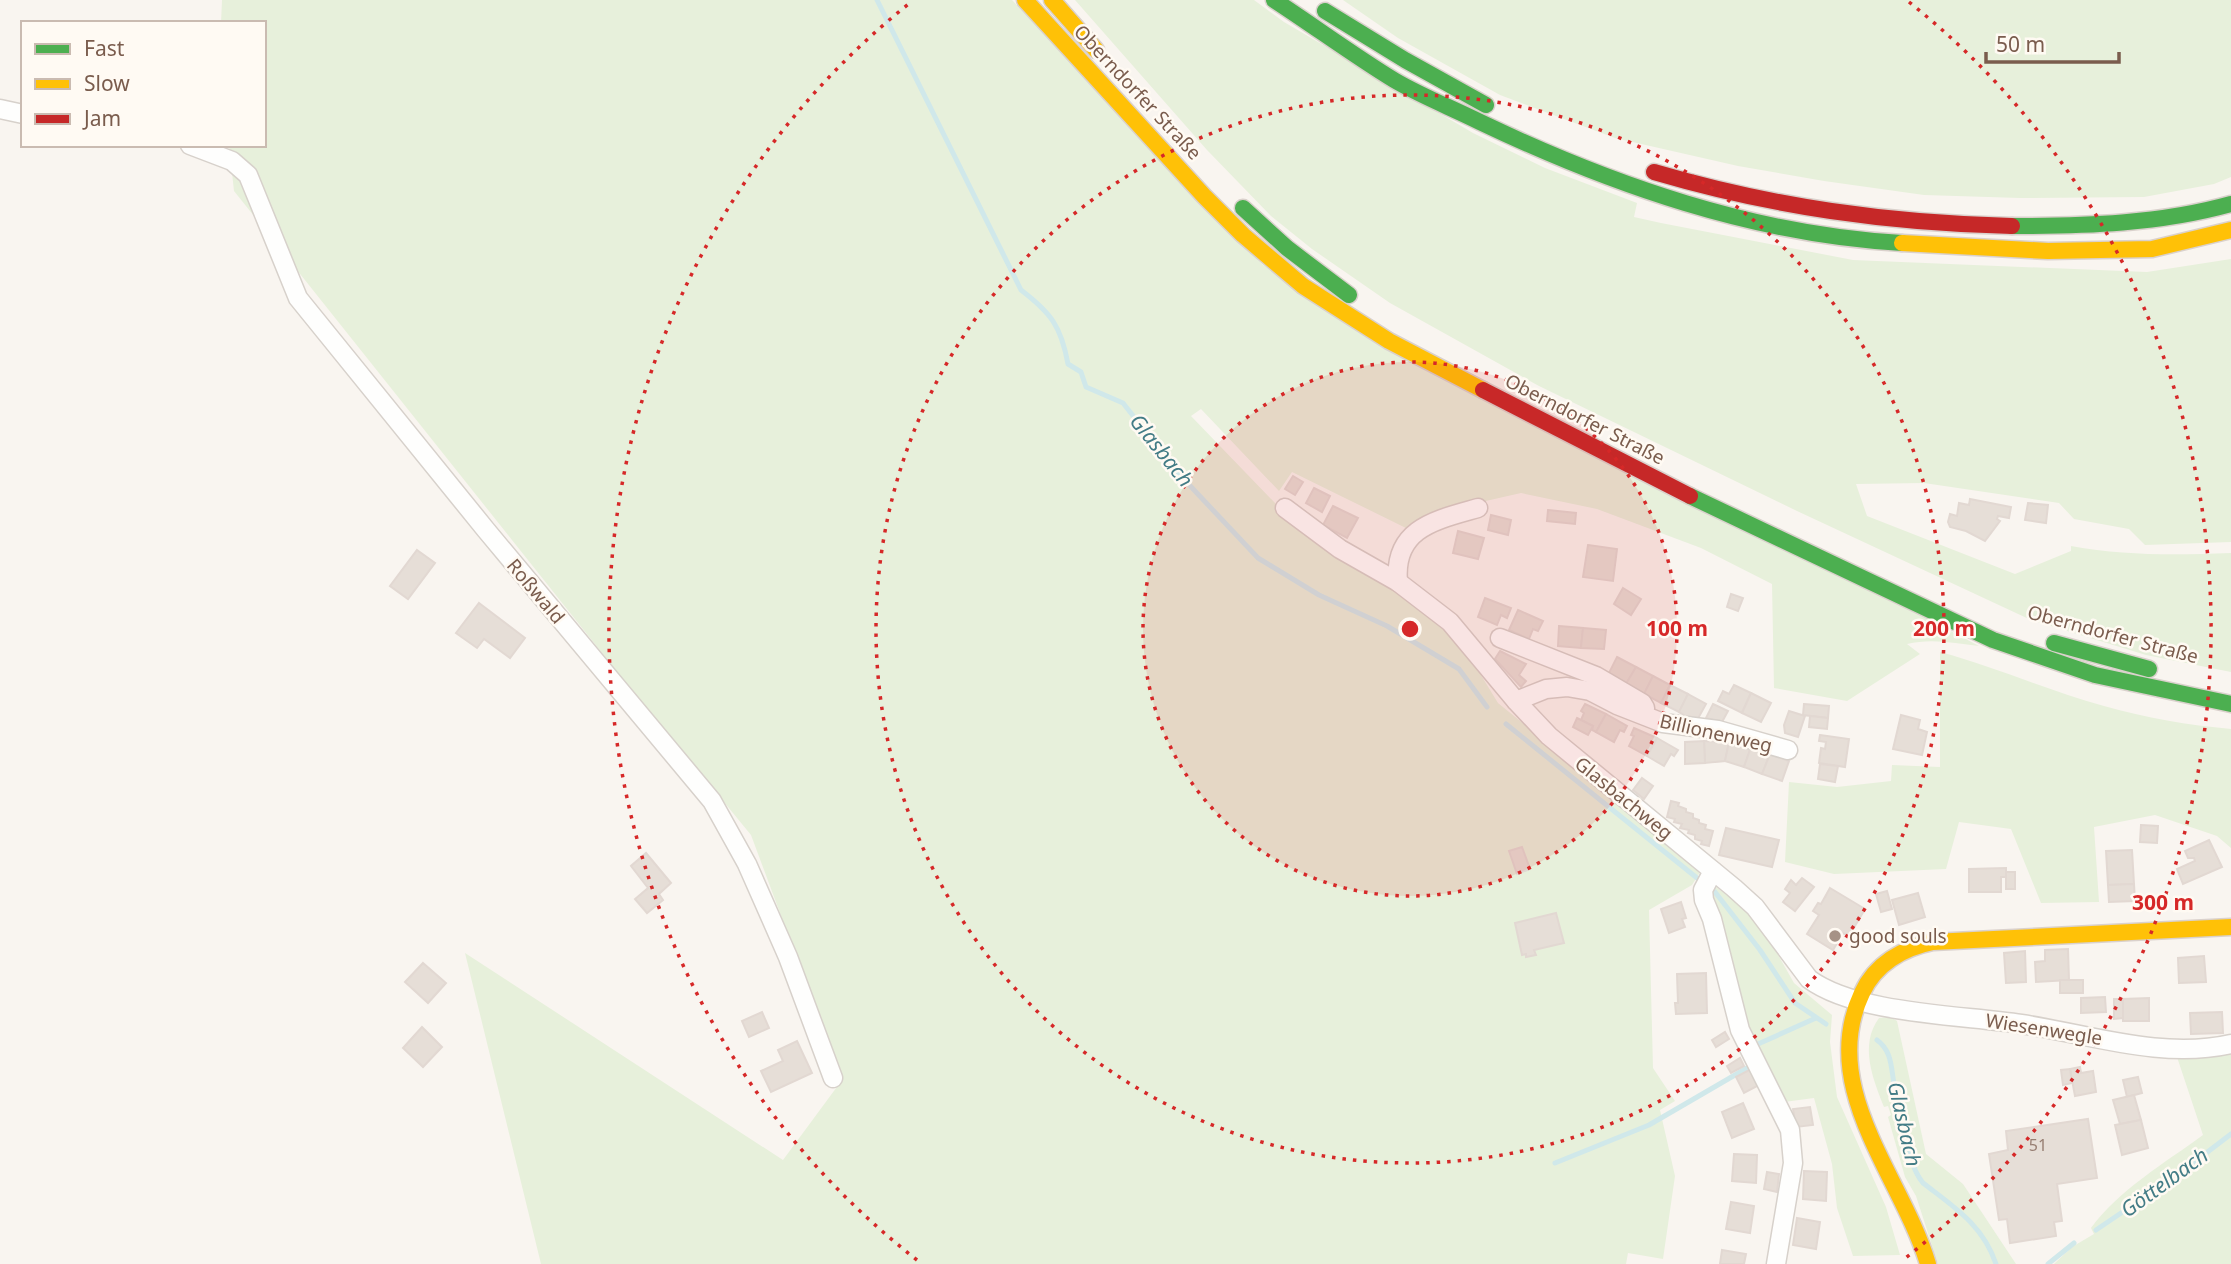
<svg xmlns="http://www.w3.org/2000/svg" width="2231" height="1264" font-family="'Noto Sans',sans-serif">
  <style>
    .green { fill: #e7f0db }
    .lines { fill: none; stroke-linecap: round; stroke-linejoin: round }
    .stream { stroke: #d0e8ea; stroke-width: 5 }
    .building { fill: #e6ded7; stroke: #e2d8d2; stroke-width: 2 }
    .street-casing { stroke: #d7d1cb; stroke-width: 21 }
    .fast-casing { stroke: #dad1cc; stroke-width: 19 }
    .slow-casing { stroke: #dad1cc; stroke-width: 19 }
    .jam-casing { stroke: #dad1cc; stroke-width: 19 }
    .street { stroke: #fefefd; stroke-width: 18 }
    .fast { stroke: #4caf50; stroke-width: 16 }
    .slow { stroke: #ffc107; stroke-width: 16 }
    .jam { stroke: #c62828; stroke-width: 16 }
    .ring { fill: none; stroke: #d62828; stroke-width: 3.5; stroke-dasharray: 3.5 7 }
    .poi-dot { fill: #a69286; stroke: #fffaf3; stroke-width: 2.5 }
    .labels { text-anchor: middle; dominant-baseline: central; stroke-width: 5; stroke-linejoin: round; paint-order: stroke }
    .number-label { font-size: 16px; fill: #977e72 }
    .street-label { font-size: 19px; fill: #7a5c4d; stroke: #fffaf3 }
    .poi-label { font-size: 19px; fill: #7a5c4d; stroke: #fffaf3; text-anchor: start }
    .water-label { font-size: 21px; font-style: italic; fill: #437c86; stroke: #fffaf3 }
    .centre { fill: #d62828; stroke: #fffaf3; stroke-width: 3.5 }
    .ring-label { font-size: 21px; text-anchor: middle; font-weight: bold; fill: #d62828; stroke: #fffaf3; stroke-width: 5; stroke-linejoin: round; paint-order: stroke }
  </style>
  <rect width="100%" height="100%" fill="#f9f5f0"/>
  <g class="green">
    <path d="M222,0H1012L1263,265L1979,646C1955,643 1931,638 1907,644L1920,654L1847,701L1774,688L1772,584L1701,548L1597,509L1521,493L1455,508L1408,529L1292,472L1279,491L1201,409L1191,416L1301,530L1324,548L1406,597L1436,622L1465,649L1498,703L1702,869L1692,885L1649,910L1653,1068L1675,1101L1660,1110L1675,1176L1663,1259L1628,1253L1626,1264H541L465,953L783,1160L842,1080L751,835L606,658L234,191L229,145H264V23H221Z"/>
    <path d="M1075,0H1254L1284,22L1473,133L1545,168L1637,203L1634,217L1661,223L1853,260L2147,272L2231,259V542L2145,545L2129,529L2074,519L2059,503L1924,483L1856,484L1867,516L2015,574L2071,551V546C2125,556 2177,555 2231,553V672L2146,655L2031,620L1797,511L1539,386L1390,303L1312,249L1271,216L1207,150Z"/>
    <path d="M1343,0H2231V177L2214,184L2144,197L2020,198L1924,195L1824,181L1738,166L1615,138L1500,95L1398,38Z"/>
    <path d="M1940,652C1996,667 2049,691 2104,706C2146,718 2188,725 2231,729V848L2217,836L2155,815L2094,827L2099,902L2041,903L2011,829L1959,822L1946,869L1834,874L1785,862L1789,782L1837,787L1891,781L1892,765L1940,767Z"/>
    <path d="M1716,887L1738,903L1760,928L1777,953L1794,983L1832,1015L1830,1042L1837,1097L1886,1207L1900,1255L1853,1256L1837,1208L1832,1164L1814,1098L1784,1102L1745,1029L1710,901Z"/>
    <path d="M1890,1017L1897,1021L1926,1154L1963,1184L2016,1264H1938L1916,1196L1905,1177L1888,1117L1891,1115L1888,1106L1884,1107C1873,1079 1859,1045 1879,1018Z"/>
    <path d="M2231,1052V1264H2054L2072,1247L2094,1234L2091,1228C2120,1189 2165,1163 2203,1135L2177,1057Z"/>
  </g>
  <g class="lines">
    <g class="stream">
      <path d="M877,0L1021,290C1051,313 1061,326 1068,364L1081,372L1086,387L1123,403L1179,474L1258,558L1319,595L1387,626L1459,669L1487,707"/>
      <path d="M1506,724L1697,878"/>
      <path d="M1715,892L1760,950L1795,1003L1826,1024"/>
      <path d="M1877,1040C1892,1051 1891,1067 1894,1084C1896,1097 1902,1109 1905,1121C1910,1144 1908,1164 1923,1183C1954,1207 1983,1225 1996,1264"/>
      <path d="M1758,1044L1816,1018"/>
      <path d="M1555,1163L1649,1125L1747,1068"/>
      <path d="M2096,1230L2180,1173L2231,1134"/>
      <path d="M2048,1264L2074,1243"/>
    </g>
  </g>
  <g class="building">
    <path d="M1293,476L1303,482L1295,495L1285,489Z"/>
    <path d="M1314,488L1330,496L1322,512L1306,503Z"/>
    <path d="M1970,499L2011,507L2009,518L1998,516L1997,519L2000,521L1985,541L1966,531L1950,527L1948,522L1950,514L1957,516L1959,503L1969,505Z"/>
    <path d="M2028,503L2048,505L2046,523L2025,520Z"/>
    <path d="M1333,506L1358,518L1347,538L1323,525Z"/>
    <path d="M1548,510L1576,513L1575,524L1547,521Z"/>
    <path d="M1491,515L1511,520L1508,535L1488,530Z"/>
    <path d="M1458,531L1484,538L1478,559L1453,553Z"/>
    <path d="M1588,545L1617,549L1613,581L1583,577Z"/>
    <path d="M417,550L435,563L408,599L390,586Z"/>
    <path d="M1623,588L1641,599L1631,615L1614,604Z"/>
    <path d="M1731,594L1743,598L1738,611L1727,607Z"/>
    <path d="M1485,598L1511,608L1507,618L1501,615L1497,625L1478,617Z"/>
    <path d="M479,603L525,638L510,658L484,639L477,648L456,633Z"/>
    <path d="M1518,610L1543,621L1538,631L1533,629L1529,639L1509,630Z"/>
    <path d="M1559,626L1583,628L1581,648L1558,646Z"/>
    <path d="M1583,628L1606,630L1604,649L1581,648Z"/>
    <path d="M1500,651L1526,664L1519,675L1526,681L1521,687L1495,659Z"/>
    <path d="M1617,657L1636,667L1626,684L1608,675Z"/>
    <path d="M1636,667L1653,676L1644,694L1626,684Z"/>
    <path d="M1653,676L1670,685L1661,703L1644,694Z"/>
    <path d="M1670,685L1688,694L1679,712L1661,703Z"/>
    <path d="M1734,685L1751,693L1742,713L1718,701L1723,691L1729,694Z"/>
    <path d="M1751,693L1771,703L1761,722L1742,713Z"/>
    <path d="M1688,694L1706,704L1696,722L1679,712Z"/>
    <path d="M1585,704L1606,714L1596,732L1592,730L1593,726L1581,720L1584,713L1581,711Z"/>
    <path d="M1713,704L1728,711L1722,722L1706,718Z"/>
    <path d="M1804,704L1829,706L1828,718L1803,715Z"/>
    <path d="M1789,711L1805,716L1798,737L1785,733L1784,725Z"/>
    <path d="M1606,714L1627,726L1624,732L1620,730L1614,742L1596,732Z"/>
    <path d="M1901,715L1920,720L1918,729L1927,732L1922,755L1893,749Z"/>
    <path d="M1810,716L1828,718L1827,729L1809,727Z"/>
    <path d="M1577,718L1593,726L1588,735L1573,727Z"/>
    <path d="M1634,728L1657,738L1647,756L1629,746L1634,736L1631,735Z"/>
    <path d="M1820,735L1849,739L1845,767L1819,763L1821,748L1825,749L1826,742L1819,741Z"/>
    <path d="M1657,738L1678,750L1674,756L1671,754L1664,766L1647,756Z"/>
    <path d="M1704,741L1729,742L1725,761L1705,763Z"/>
    <path d="M1704,741L1705,763L1685,764V742Z"/>
    <path d="M1729,742L1751,747L1744,767L1725,761Z"/>
    <path d="M1751,747L1770,754L1762,774L1744,767Z"/>
    <path d="M1770,754L1789,761L1782,781L1762,774Z"/>
    <path d="M1820,764L1838,766L1835,782L1818,779Z"/>
    <path d="M1642,778L1653,786L1644,799L1633,790Z"/>
    <path d="M1671,801L1679,803L1678,806L1686,809V812L1693,814V818L1699,820V823L1706,825L1705,829L1713,831L1709,846L1701,844L1702,841L1695,839V835L1688,833L1689,830L1680,828L1682,824L1674,822L1675,819L1667,817Z"/>
    <path d="M2141,825L2158,826L2157,843L2140,842Z"/>
    <path d="M1726,828L1779,840L1772,867L1719,855Z"/>
    <path d="M2209,840L2222,867L2183,884L2177,869L2195,861L2194,858H2188L2185,851Z"/>
    <path d="M1522,847L1530,869L1517,874L1509,851Z"/>
    <path d="M2132,850L2134,884L2108,885L2106,851Z"/>
    <path d="M646,853L671,883L659,894L663,900L647,913L635,899L648,888L631,866Z"/>
    <path d="M2006,868V877H2001V892H1969V869Z"/>
    <rect x="2006" y="872" width="9" height="17"/>
    <path d="M1802,878L1814,887L1795,911L1783,902L1790,893L1785,889L1791,880L1796,885Z"/>
    <path d="M2134,884L2135,901L2109,902L2108,885Z"/>
    <path d="M1830,888L1865,909L1849,936L1843,933L1833,950L1807,934L1819,915L1813,911L1818,903L1821,904Z"/>
    <path d="M1887,891L1892,909L1881,912L1876,894Z"/>
    <path d="M1918,893L1925,917L1899,925L1892,900Z"/>
    <path d="M1681,902L1686,918L1682,919L1685,927L1669,933L1661,909Z"/>
    <path d="M1556,913L1564,943L1534,950L1536,955L1526,957V954L1522,955L1515,923Z"/>
    <path d="M2068,949L2069,980L2036,982L2035,962L2045,961V950Z"/>
    <path d="M2025,951L2026,982L2006,983L2004,953Z"/>
    <path d="M2204,956L2206,982L2179,983L2178,958Z"/>
    <path d="M423,963L446,983L428,1003L405,982Z"/>
    <path d="M1706,973L1707,1013L1676,1014L1675,1003H1678L1677,974Z"/>
    <rect x="2060" y="980" width="23" height="13"/>
    <path d="M2105,997L2106,1012L2081,1013V998Z"/>
    <path d="M2149,998V1021H2123V999Z"/>
    <path d="M2114,999H2123V1018L2114,1019Z"/>
    <path d="M762,1012L769,1028L749,1037L742,1021Z"/>
    <path d="M2222,1012L2223,1033L2191,1034L2190,1013Z"/>
    <path d="M422,1027L442,1047L423,1067L403,1048Z"/>
    <path d="M1725,1032L1729,1039L1716,1047L1712,1040Z"/>
    <path d="M797,1041L812,1073L771,1092L761,1071L783,1061L778,1050Z"/>
    <path d="M1740,1058L1744,1066L1731,1073L1727,1066Z"/>
    <path d="M2080,1067L2081,1073L2093,1071L2096,1092L2075,1096L2070,1069Z"/>
    <path d="M1751,1069L1759,1085L1744,1093L1736,1077Z"/>
    <path d="M2070,1069L2072,1083L2063,1085L2061,1070Z"/>
    <path d="M2138,1077L2142,1093L2127,1097L2123,1080Z"/>
    <path d="M2134,1095L2141,1120L2120,1124L2113,1100Z"/>
    <path d="M1743,1103L1754,1129L1732,1138L1722,1112Z"/>
    <path d="M1810,1107L1813,1125L1796,1127L1793,1109Z"/>
    <path d="M2088,1119L2097,1178L2057,1184L2062,1221L2054,1222L2056,1236L2010,1243L2007,1219L1999,1220L1989,1154L2008,1150L2006,1131Z"/>
    <path d="M2141,1120L2148,1148L2122,1155L2115,1125Z"/>
    <path d="M1734,1154L1757,1155L1756,1183L1732,1181Z"/>
    <path d="M1804,1171L1827,1172L1826,1201L1803,1199Z"/>
    <path d="M1767,1172L1779,1174L1777,1192L1764,1189Z"/>
    <path d="M1731,1202L1754,1206L1750,1233L1726,1229Z"/>
    <path d="M1797,1218L1820,1222L1816,1249L1793,1245Z"/>
    <path d="M1722,1250L1746,1254L1744,1264H1720Z"/>
  </g>
  <g class="lines">
    <g class="street-casing">
      <g id="street">
        <path d="M0,109L23,114"/>
        <path d="M190,145L232,161L248,175L298,298L486,530L712,801L747,864L788,957L833,1078"/>
        <path d="M1285,508L1340,549L1398,582L1450,622L1516,701L1549,736L1734,888L1755,907L1809,979C1856,1014 1962,1015 2021,1024C2089,1034 2162,1060 2231,1044"/>
        <path d="M1398,582C1393,528 1436,520 1478,508"/>
        <path d="M1500,638L1596,676L1642,703L1645,708L1644,715"/>
        <path d="M1516,701L1546,689L1567,687L1590,691L1617,705L1663,723L1718,730L1788,750"/>
        <path d="M1713,871L1703,890L1704,900L1712,919L1740,1030L1790,1130L1793,1163L1776,1264"/>
      </g>
    </g>
    <g class="fast-casing">
      <g id="fast">
        <path d="M1274,0C1314,26 1353,55 1394,80C1421,96 1452,108 1480,122C1612,185 1755,235 1902,243"/>
        <path d="M1325,11L1405,60L1486,105"/>
        <path d="M1243,208L1287,248L1349,295"/>
        <path d="M2012,226C2085,226 2160,224 2231,204"/>
        <path d="M1690,496L1993,640L2095,675L2231,704"/>
        <path d="M2054,643L2149,669"/>
      </g>
    </g>
    <g class="slow-casing">
      <g id="slow">
        <path d="M1025,0L1204,196L1243,235L1303,286L1389,341L1483,390"/>
        <path d="M1052,0L1096,50"/>
        <path d="M1902,243L2048,251L2152,249L2231,230"/>
        <path d="M1928,1264C1902,1177 1817,1088 1862,993C1875,964 1903,948 1933,942L2231,927"/>
      </g>
    </g>
    <g class="jam-casing">
      <g id="jam">
        <path d="M1654,172C1773,207 1888,223 2012,226"/>
        <path d="M1483,390L1690,496"/>
      </g>
    </g>
    <use href="#street" class="street"/>
    <use href="#fast" class="fast"/>
    <use href="#slow" class="slow"/>
    <use href="#jam" class="jam"/>
  </g>
  <circle cx="1410" cy="629" r="267" fill="#d62828" fill-opacity=".12"/>
  <g class="ring">
    <circle cx="1410" cy="629" r="267"/>
    <circle cx="1410" cy="629" r="534"/>
    <path d="M917 1260A801 801 0 0 1 911 2M1909 2A801 801 0 0 1 1903 1260"/>
  </g>
  <circle class="poi-dot" cx="1835" cy="936" r="7"/>
  <g class="labels">
    <g class="number-label">
      <text x="2038" y="1145">51</text>
    </g>
    <g class="street-label">
      <text transform="translate(1138 92) rotate(47)">Oberndorfer Straße</text>
      <text transform="translate(1585 419) rotate(27)">Oberndorfer Straße</text>
      <text transform="translate(536 591) rotate(50)">Roßwald</text>
      <text transform="translate(2113 634) rotate(15)">Oberndorfer Straße</text>
      <text transform="translate(1716 733) rotate(13)">Billionenweg</text>
      <text transform="translate(1624 798) rotate(39)">Glasbachweg</text>
      <text transform="translate(2044 1029) rotate(9)">Wiesenwegle</text>
    </g>
    <g class="poi-label">
      <text x="1849" y="936">good souls</text>
    </g>
    <g class="water-label">
      <text transform="translate(1162 450) rotate(51)">Glasbach</text>
      <text transform="translate(1905 1124) rotate(77)">Glasbach</text>
      <text transform="translate(2164 1182) rotate(-36)">Göttelbach</text>
    </g>
  </g>
  <circle cx="1410" cy="629" r="10" class="centre"/>
  <g class="ring-label">
    <text x="1677" y="636">100 m</text>
    <text x="1944" y="636">200 m</text>
    <text x="2163" y="910">300 m</text>
  </g>
  <rect x="21" y="21" width="245" height="126" fill="#fffaf3" stroke="#cabbb1" stroke-width="2"/>
  <rect x="35" y="44" width="35" height="10" fill="#4caf50" stroke="#cabbb1" stroke-width="2"/>
  <text x="84" y="56" font-size="21" fill="#7a5c4d">Fast</text>
  <rect x="35" y="79" width="35" height="10" fill="#ffc107" stroke="#cabbb1" stroke-width="2"/>
  <text x="84" y="91" font-size="21" fill="#7a5c4d">Slow</text>
  <rect x="35" y="114" width="35" height="10" fill="#c62828" stroke="#cabbb1" stroke-width="2"/>
  <text x="84" y="126" font-size="21" fill="#7a5c4d">Jam</text>
  <path d="M1986 52v10h133v-10" fill="none" stroke="#7a5c4d" stroke-width="3.5"/>
  <text x="1996" y="52" font-size="21" fill="#7a5c4d" stroke="#fffaf3" stroke-width="5" paint-order="stroke">50 m</text>
</svg>
